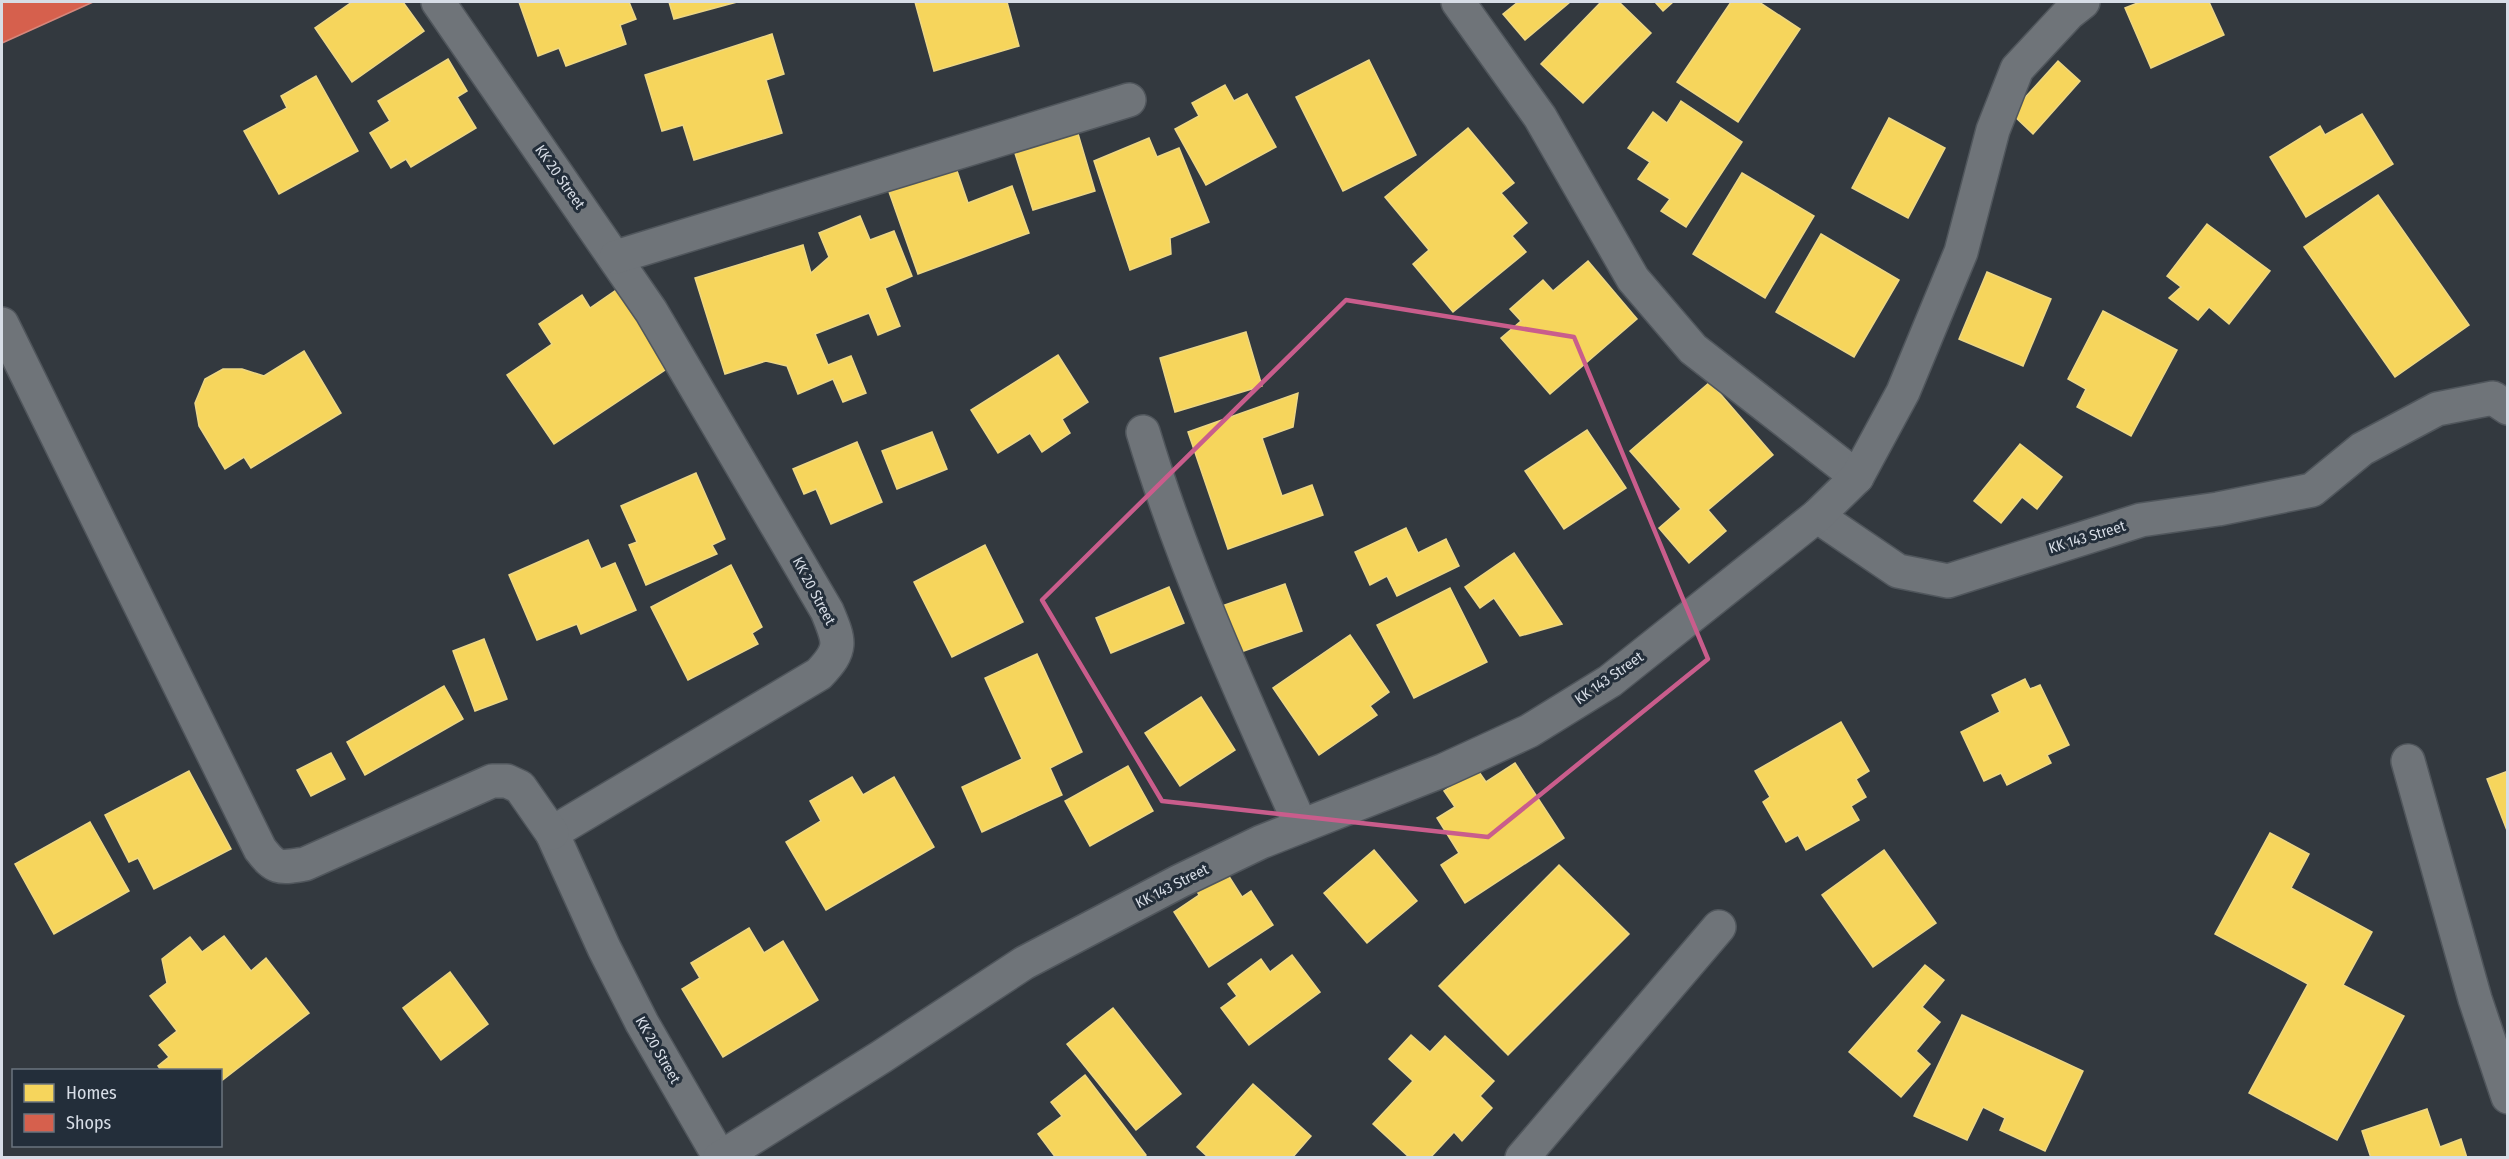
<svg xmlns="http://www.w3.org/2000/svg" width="2509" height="1159" font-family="'Fira Sans Condensed',sans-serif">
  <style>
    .homes { fill: #f6d55c; stroke: #edd785; stroke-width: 1.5 }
    .shops { fill: #d6604d; stroke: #d6867b; stroke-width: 1.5 }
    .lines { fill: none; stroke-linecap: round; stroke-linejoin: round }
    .minor-casing { stroke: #50565c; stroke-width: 36 }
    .minor { stroke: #6f7479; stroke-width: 33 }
    .marked { fill: none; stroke: #c95d8c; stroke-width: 4.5; stroke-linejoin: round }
    .labels { text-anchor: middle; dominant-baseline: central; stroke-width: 6; stroke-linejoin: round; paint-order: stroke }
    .street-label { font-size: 15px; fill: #d7dde6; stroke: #232e3a }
  </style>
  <rect width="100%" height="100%" fill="#33393f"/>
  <g class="homes">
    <path d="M352,2H403L424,31L352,82L315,28Z"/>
    <path d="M519,2H629L636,19L620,25L626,44L566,66L559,48L538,56Z"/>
    <path d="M669,2H737L674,19Z"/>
    <path d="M915,2H1007L1019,46L934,71Z"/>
    <path d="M1518,2H1570L1525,40L1503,14Z"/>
    <path d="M1601,2H1619L1651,33L1583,103L1541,64Z"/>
    <path d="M1655,2H1673L1663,11Z"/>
    <path d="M1731,2H1759L1800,29L1738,122L1677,82Z"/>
    <path d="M2140,2H2209L2224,35L2151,68L2125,8Z"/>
    <path d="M772,34L784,74L766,80L782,133L694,160L683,125L662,131L645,75Z"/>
    <path d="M448,59L467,91L457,97L476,128L411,167L406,159L391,168L370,133L390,121L378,101Z"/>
    <path d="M1369,60L1416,155L1343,191L1296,97Z"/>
    <path d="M2058,61L2080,81L2033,134L2011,113Z"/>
    <path d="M316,76L358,151L279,194L244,131L287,108L281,96Z"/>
    <path d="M1225,85L1234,101L1247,94L1276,147L1206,185L1175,129L1199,116L1192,103Z"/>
    <path d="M1681,101L1742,142L1686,227L1661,211L1670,199L1638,179L1650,162L1628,148L1653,112L1667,123Z"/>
    <path d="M2362,114L2393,164L2306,217L2270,157L2320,126L2325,135Z"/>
    <path d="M1889,118L1945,148L1908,218L1852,188Z"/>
    <path d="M1076,127L1095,191L1033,210L1013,147Z"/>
    <path d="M1468,128L1514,183L1501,193L1527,223L1512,236L1526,252L1453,312L1413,264L1429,250L1385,197Z"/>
    <path d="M1149,138L1157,157L1179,148L1209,222L1170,238L1171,254L1130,270L1094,161Z"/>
    <path d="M955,165L968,203L1012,186L1029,233L918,274L888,189Z"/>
    <path d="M1742,173L1814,216L1765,298L1693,254Z"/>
    <path d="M2378,195L2469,325L2395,377L2304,247Z"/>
    <path d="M860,216L870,240L894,231L912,276L885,288L900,326L878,335L869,313L815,334L828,365L851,356L866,393L843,402L833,379L798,394L787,366L766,361L725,374L695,278L803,245L811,273L829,257L819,233Z"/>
    <path d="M2207,224L2270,271L2229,324L2209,307L2198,320L2169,298L2181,287L2167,276Z"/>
    <path d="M1821,234L1899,280L1854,357L1776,312Z"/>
    <path d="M1588,261L1637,319L1550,394L1501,338L1521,321L1510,309L1543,280L1553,291Z"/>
    <path d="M1987,272L2051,299L2023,366L1959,339Z"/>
    <path d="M622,286L674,364L554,444L507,375L552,344L539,324L582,295L590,308Z"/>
    <path d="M2103,311L2177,350L2131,436L2077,407L2086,389L2068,379Z"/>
    <path d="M1246,332L1262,386L1175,412L1160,358Z"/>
    <path d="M304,351L341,413L251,468L244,457L225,469L199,426L195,403L205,379L223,369H242L264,376Z"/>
    <path d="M1058,355L1088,402L1062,419L1070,433L1042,452L1030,433L998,453L971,410Z"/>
    <path d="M1710,382L1773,455L1708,510L1726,531L1689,563L1659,528L1681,509L1630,451Z"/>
    <path d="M1298,393L1293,427L1262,438L1282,496L1312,485L1323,515L1228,549L1188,432Z"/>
    <path d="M1587,430L1626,488L1564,529L1525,471Z"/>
    <path d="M932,432L947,469L897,489L882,451Z"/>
    <path d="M857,442L882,502L831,524L816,489L804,494L793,469Z"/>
    <path d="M2020,444L2062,477L2037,509L2022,497L2001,523L1974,501Z"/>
    <path d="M696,473L725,539L712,545L717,554L646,585L629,545L637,542L621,506Z"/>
    <path d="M1406,528L1418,553L1446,539L1459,566L1397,596L1387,576L1370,585L1355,552Z"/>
    <path d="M588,540L601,569L615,563L636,610L581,634L577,624L537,640L509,575Z"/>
    <path d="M985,545L1023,622L952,657L914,582Z"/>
    <path d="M1514,553L1562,624L1520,636L1494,598L1480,608L1465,587Z"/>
    <path d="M731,565L762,627L752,633L758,644L688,680L651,607Z"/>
    <path d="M1285,584L1302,631L1238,653L1222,606Z"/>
    <path d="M1169,587L1184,623L1111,653L1096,618Z"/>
    <path d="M1450,588L1487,662L1414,698L1377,625Z"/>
    <path d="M1350,635L1389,692L1370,706L1377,715L1319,755L1273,688Z"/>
    <path d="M484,639L507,699L475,711L453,651Z"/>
    <path d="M1037,654L1082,752L1050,768L1062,795L982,832L962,787L1022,759L985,678Z"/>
    <path d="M2025,679L2030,689L2040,685L2069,745L2047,755L2051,763L2007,785L2001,773L1984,781L1961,732L2000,712L1992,695Z"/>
    <path d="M444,686L463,719L365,775L347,742Z"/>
    <path d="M1201,697L1235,750L1180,786L1145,733Z"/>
    <path d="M1841,722L1869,771L1856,779L1866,797L1851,806L1859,820L1806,850L1798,835L1786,842L1763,802L1770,797L1755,771Z"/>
    <path d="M331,753L345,779L311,796L297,770Z"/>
    <path d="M1515,763L1564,838L1465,903L1441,865L1459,853L1437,818L1455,807L1444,791L1477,769L1486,782Z"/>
    <path d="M1128,766L1153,811L1090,846L1065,801Z"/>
    <path d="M189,771L231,849L154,889L138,858L129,862L105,815Z"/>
    <path d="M2508,771V833L2487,779Z"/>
    <path d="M852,777L863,795L894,777L934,847L826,910L786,842L821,821L810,801Z"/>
    <path d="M90,822L129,891L54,934L15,864Z"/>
    <path d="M2270,833L2309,854L2291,888L2372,932L2343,985L2404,1016L2337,1140L2249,1093L2308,984L2215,934Z"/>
    <path d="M1374,850L1417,901L1367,943L1324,893Z"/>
    <path d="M1884,850L1936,923L1873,967L1822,895Z"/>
    <path d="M1559,865L1629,934L1508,1055L1439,986Z"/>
    <path d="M1223,867L1242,897L1251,891L1273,925L1209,967L1174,912L1199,895L1194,886Z"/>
    <path d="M749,928L764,953L783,941L818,1000L723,1057L682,989L700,978L691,963Z"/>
    <path d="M224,936L251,971L266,958L309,1013L220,1082V1070H161L158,1066L169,1057L159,1045L177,1031L150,996L167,983L162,959L190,937L202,952Z"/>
    <path d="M1292,955L1320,992L1249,1045L1221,1008L1237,996L1228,984L1261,959L1270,972Z"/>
    <path d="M1925,965L1944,980L1922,1007L1940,1022L1916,1051L1930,1064L1901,1097L1849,1052Z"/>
    <path d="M450,972L488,1024L441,1060L403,1008Z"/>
    <path d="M1113,1008L1181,1094L1136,1130L1067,1044Z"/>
    <path d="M1962,1015L2083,1071L2045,1151L2000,1130L2005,1118L1983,1107L1967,1140L1914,1116Z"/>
    <path d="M1411,1035L1430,1052L1445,1036L1494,1081L1480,1096L1492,1108L1462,1141L1454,1132L1430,1158H1410L1373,1124L1413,1081L1389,1059Z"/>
    <path d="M1085,1075L1146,1155L1144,1158H1056L1038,1134L1062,1116L1051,1102Z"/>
    <path d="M1253,1084L1311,1136L1292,1158H1209L1197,1147Z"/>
    <path d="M2427,1109L2440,1147L2461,1139L2467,1158H2371L2362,1131Z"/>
  </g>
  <path class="shops" d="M2,2H93L2,43Z"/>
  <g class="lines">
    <g class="minor-casing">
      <g id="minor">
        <path d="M438,2L651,311L827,611C840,642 843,649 819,674L552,833L604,948L642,1023L720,1158"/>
        <path d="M1458,2L1540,117L1633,279L1693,349L1857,477"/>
        <path d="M616,257L1129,100"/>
        <path d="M2,324L260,849C276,870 280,868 305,864L492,781H507L520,787L552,833"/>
        <path d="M1143,432C1184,568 1243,697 1301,826"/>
        <path d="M1817,516L1898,571L1948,581L2141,520L2218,509L2312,490L2362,449L2437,409L2493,398L2508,408"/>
        <path d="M2408,761L2475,999L2508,1097"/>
        <path d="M720,1158L881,1057L1024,963L1180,881L1261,842L1444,770L1529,731L1610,681L1817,516L1857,477L1903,392L1961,252L1993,130L2017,69L2069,13L2083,2"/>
        <path d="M1522,1158L1719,927"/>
      </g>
    </g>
    <use href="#minor" class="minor"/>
  </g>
  <path class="marked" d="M1346,300L1574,337L1708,659L1488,837L1162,801L1042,600Z"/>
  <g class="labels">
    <g class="street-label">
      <text transform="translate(560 177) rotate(55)">KK 20 Street</text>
      <text transform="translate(2087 537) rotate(-17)">KK 143 Street</text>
      <text transform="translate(814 591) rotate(62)">KK 20 Street</text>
      <text transform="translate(1609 678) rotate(-35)">KK 143 Street</text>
      <text transform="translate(1172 886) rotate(-27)">KK 143 Street</text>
      <text transform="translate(658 1050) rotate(60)">KK 20 Street</text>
    </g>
  </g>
  <rect width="2509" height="1159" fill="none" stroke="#d7dde6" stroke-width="6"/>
  <rect x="12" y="1069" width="210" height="78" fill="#232e3a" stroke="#6b747f" stroke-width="1.5"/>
  <rect x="24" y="1084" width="30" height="18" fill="#f6d55c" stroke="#6b747f" stroke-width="1.5"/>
  <text x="66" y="1099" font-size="18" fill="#d7dde6">Homes</text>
  <rect x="24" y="1114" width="30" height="18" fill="#d6604d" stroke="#6b747f" stroke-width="1.5"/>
  <text x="66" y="1129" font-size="18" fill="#d7dde6">Shops</text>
</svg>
